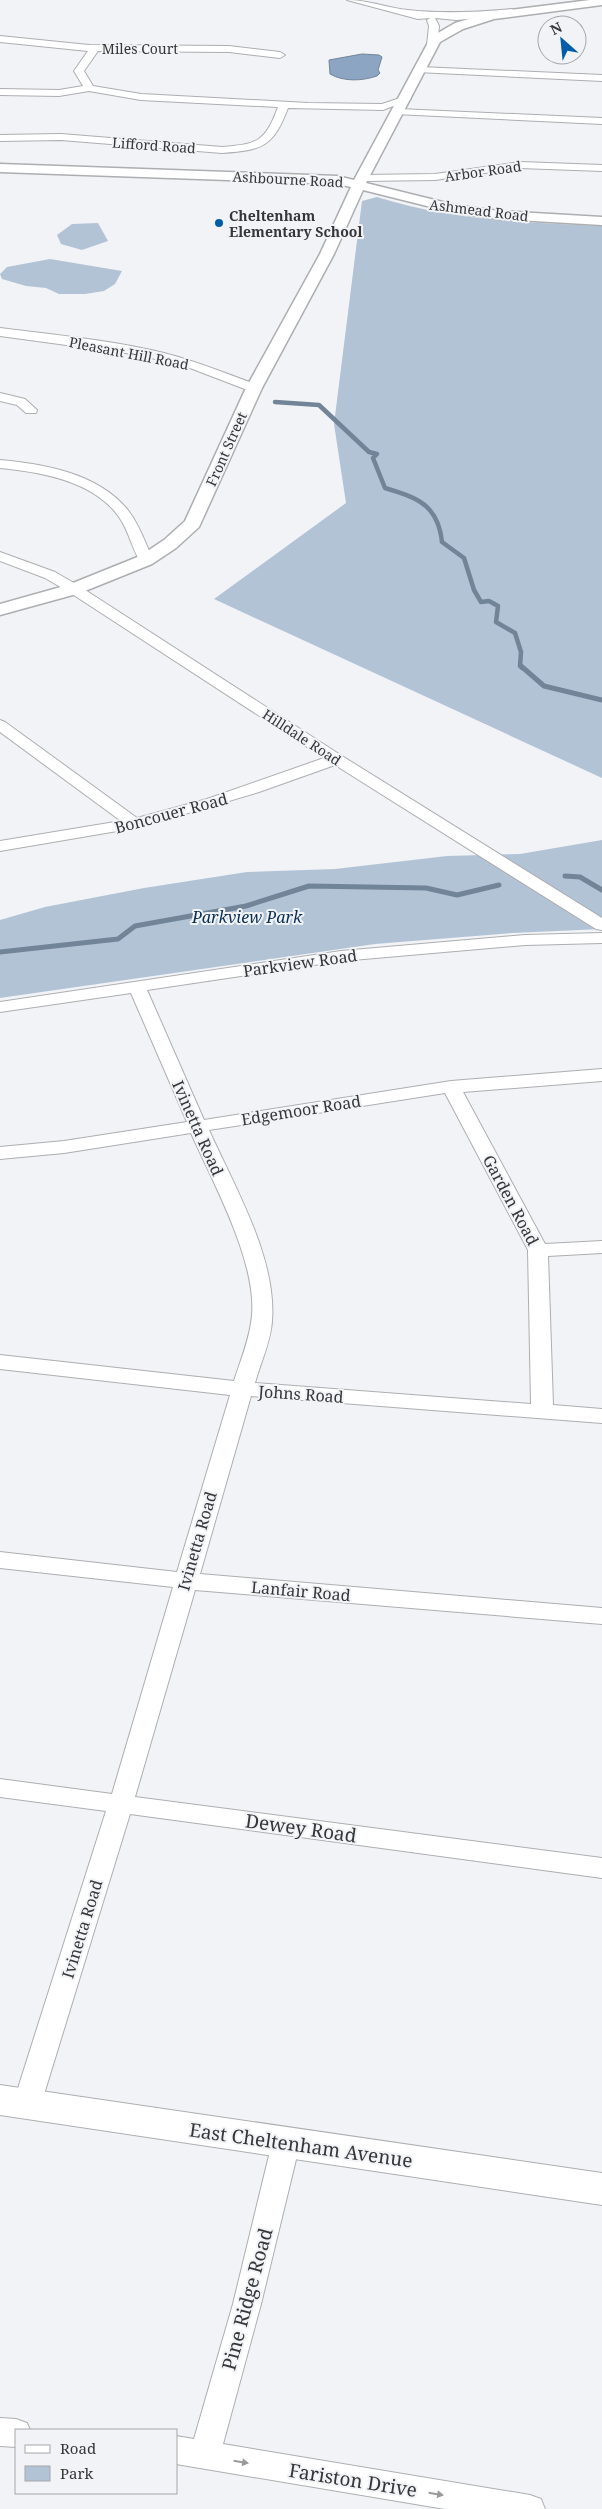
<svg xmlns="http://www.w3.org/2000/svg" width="602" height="2509" font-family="'Noto Serif',serif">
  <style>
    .green { fill: #b3c3d6 }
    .water { fill: #8ca5c2; stroke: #728498 }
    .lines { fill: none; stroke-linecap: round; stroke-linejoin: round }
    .stream-far1 { stroke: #728498; stroke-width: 4.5 }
    .stream { stroke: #728498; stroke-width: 5 }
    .minor-casing { stroke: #acaeb1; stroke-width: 2 }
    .tertiary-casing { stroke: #acaeb1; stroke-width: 3 }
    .trunk-casing { stroke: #acaeb1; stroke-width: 2 }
    .minor { fill: #fff; fill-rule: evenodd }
    .tertiary { fill: #fff; fill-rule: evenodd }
    .trunk { fill: #fff; fill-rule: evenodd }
    .oneway { fill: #9a9a9b }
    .poi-dot { fill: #005daa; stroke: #f1f3f6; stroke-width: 2 }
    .labels { text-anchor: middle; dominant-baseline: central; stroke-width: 4; stroke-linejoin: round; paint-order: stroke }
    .far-street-label { font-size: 14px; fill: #353637; stroke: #f1f3f6 }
    .far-poi-label { font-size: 14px; font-weight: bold; fill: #353637; stroke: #f1f3f6; text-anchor: start }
    .street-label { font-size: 16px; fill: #353637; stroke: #f1f3f6 }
    .park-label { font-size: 16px; font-style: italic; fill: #062d53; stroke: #f1f3f6 }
    .near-street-label { font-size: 19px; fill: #353637; stroke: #f1f3f6 }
  </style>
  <rect width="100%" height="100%" fill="#f1f3f6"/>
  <g class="green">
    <path d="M377,197C450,220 526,223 602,226V778L214,599L346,503L334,424L362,201Z"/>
    <path d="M98,223L108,241L82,250L61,244L57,235L72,224Z"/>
    <path d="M50,259L122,271L115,284L104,291L85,294H59L46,288L26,286L2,279L0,274L7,267Z"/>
    <path d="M602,840V929L512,933L375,944L0,998V920L45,907L144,888L247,872L335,869L447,856L520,854Z"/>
  </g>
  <path class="water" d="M362,54L379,55L382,57L378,70L380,73L377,76C362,81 344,82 330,74L329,60Z"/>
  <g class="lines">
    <path class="stream-far1" d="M275,402L319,405L369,452L377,454L373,458L385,488C418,498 438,505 442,542L464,558L474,590L481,602L489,601L498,606L496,622L515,633L521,652L520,666L522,668"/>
    <g class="stream">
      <path d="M521,666L544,686L602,700"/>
      <path d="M565,876L580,877L602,890"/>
      <path d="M0,952L118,939L135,926L246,906L309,886L426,888L457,895L499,885"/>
    </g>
    <g class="minor-casing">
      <g id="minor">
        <path d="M347,0C369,0 387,8 408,10C443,14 477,12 512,9L517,12L512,15L456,20L435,18L439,26L437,45L432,48L427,45L429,26L427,20L430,18L418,19Z"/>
        <path d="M0,36L89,45L229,46L280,52L285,55L280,58L229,52L98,51L84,71L93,86L141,94L308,103L382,104L406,96L411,99L383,110L288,108C273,147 263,150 222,153L61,140L0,141V135L61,134L222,147C258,144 265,142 278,107L141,100L89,91L59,96L0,95V89L59,90L83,86L74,71L88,51L0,42Z"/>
        <path d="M420,67L602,75V81L417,72V68Z"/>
        <path d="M399,109L602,118V124L395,114V110Z"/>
        <path d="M520,162L602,165V171L520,168L435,180L364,181L359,178L364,175L435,174Z"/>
        <path d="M0,328C55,335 110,340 164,353C196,361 227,374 258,385L260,388L254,392L250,391L190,368L140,355L0,336Z"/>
        <path d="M0,393L25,399L37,410L36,413H26L17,405L0,401Z"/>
        <path d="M0,460C44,464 97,473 127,509C139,524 145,542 153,560L146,564L141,563C132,549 129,531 119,517C94,481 41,472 0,468Z"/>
        <path d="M0,552L55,572L79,586L342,756L602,918V930L596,929L335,765L259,792L141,827L0,851V841L121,821L0,732V720L5,722L137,818L207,799L324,758L69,592L45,578L0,561Z"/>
        <path d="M602,933V943L525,945L341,961L147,990L204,1120L451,1081L602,1069V1081L463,1092L545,1244L602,1241V1253L548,1256L553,1405L602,1409V1423L251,1396L200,1574L602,1608V1624L195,1590L135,1797L602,1858V1878L130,1814L41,2104L37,2112L27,2115L17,2112L13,2104L106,1811L0,1797V1779L112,1794L173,1587L0,1568V1552L177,1572L230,1395L0,1369V1355L234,1381C240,1362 248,1343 251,1323C261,1268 213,1183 191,1133L64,1153L0,1159V1147L64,1141L187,1122L131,993L0,1012V1002L341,951L525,935ZM445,1093L528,1250L531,1404L255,1383C260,1364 271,1341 272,1321C277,1258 234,1186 209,1130Z"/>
        <path d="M286,2132L296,2135L300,2143L261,2304L223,2444L530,2495L541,2499L545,2509H445L176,2464V2436L194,2439L233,2304L272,2143L276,2135Z"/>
        <path d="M0,2418L16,2419L27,2423L30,2430H16V2447L0,2446Z"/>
      </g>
    </g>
    <g class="tertiary-casing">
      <path id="tertiary" d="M590,0H602V5L494,19L463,29L440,42L366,183L455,205L499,211L602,217V225L499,219L455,213L363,190L334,254L262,388L199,527L176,548L152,564L80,593L0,615V604L68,585L140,556L164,540L185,521L246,388L320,254L351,187L337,184L0,172V164L337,176L354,180L431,37L455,23L493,12Z"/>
    </g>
    <g class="trunk-casing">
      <path id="trunk" d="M0,2085L602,2173V2205L0,2115Z"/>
    </g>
    <use href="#minor" class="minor"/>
    <use href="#tertiary" class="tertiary"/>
    <use href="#trunk" class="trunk"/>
  </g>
  <defs><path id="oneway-solid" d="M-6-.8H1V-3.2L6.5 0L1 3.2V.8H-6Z" transform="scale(1.25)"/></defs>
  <g class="oneway">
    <use href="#oneway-solid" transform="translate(241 2462) rotate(9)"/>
    <use href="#oneway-solid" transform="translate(436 2494) rotate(9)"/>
  </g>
  <circle class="poi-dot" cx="219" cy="223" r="5"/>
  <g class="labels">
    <g class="far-street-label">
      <text x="140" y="48">Miles Court</text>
      <text transform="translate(154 145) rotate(4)">Lifford Road</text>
      <text transform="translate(483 171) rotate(-8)">Arbor Road</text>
      <text transform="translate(288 179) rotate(3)">Ashbourne Road</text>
      <text transform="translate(479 210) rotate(7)">Ashmead Road</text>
      <text transform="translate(129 353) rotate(11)">Pleasant Hill Road</text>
      <text transform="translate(226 449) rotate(-66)">Front Street</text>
      <text transform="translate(302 737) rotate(33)">Hilldale Road</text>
    </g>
    <g class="far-poi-label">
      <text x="229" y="215">Cheltenham<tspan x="229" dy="16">Elementary School</tspan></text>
    </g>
    <g class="street-label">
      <text transform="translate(171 813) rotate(-15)">Boncouer Road</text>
      <text transform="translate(300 963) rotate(-8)">Parkview Road</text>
      <text transform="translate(301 1110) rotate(-9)">Edgemoor Road</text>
      <text transform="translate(198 1128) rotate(66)">Ivinetta Road</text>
      <text transform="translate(511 1200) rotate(62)">Garden Road</text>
      <text transform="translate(301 1394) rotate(4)">Johns Road</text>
      <text transform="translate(197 1541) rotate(-74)">Ivinetta Road</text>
      <text transform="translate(301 1591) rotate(5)">Lanfair Road</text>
      <text transform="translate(82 1929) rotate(-73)">Ivinetta Road</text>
    </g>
    <g class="park-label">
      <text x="247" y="917">Parkview Park</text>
    </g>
    <g class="near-street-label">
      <text transform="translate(301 1828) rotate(8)">Dewey Road</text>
      <text transform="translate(301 2145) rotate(8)">East Cheltenham Avenue</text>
      <text transform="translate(247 2299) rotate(-75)">Pine Ridge Road</text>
      <text transform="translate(353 2480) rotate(9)">Fariston Drive</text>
    </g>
  </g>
  <rect x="15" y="2429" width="162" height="65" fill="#f1f3f6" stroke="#a6a7aa"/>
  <rect x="25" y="2445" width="25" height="8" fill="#ffffff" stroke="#a6a7aa"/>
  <text x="60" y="2454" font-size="15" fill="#353637">Road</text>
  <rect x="25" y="2466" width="25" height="15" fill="#b3c3d6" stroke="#a6a7aa"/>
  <text x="60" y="2479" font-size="15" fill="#353637">Park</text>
  <g transform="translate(562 40) rotate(333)"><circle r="24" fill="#f1f3f6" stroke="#a6a7aa"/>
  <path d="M0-4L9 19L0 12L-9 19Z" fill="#005daa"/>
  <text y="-8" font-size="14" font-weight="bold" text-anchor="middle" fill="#353637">N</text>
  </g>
</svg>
